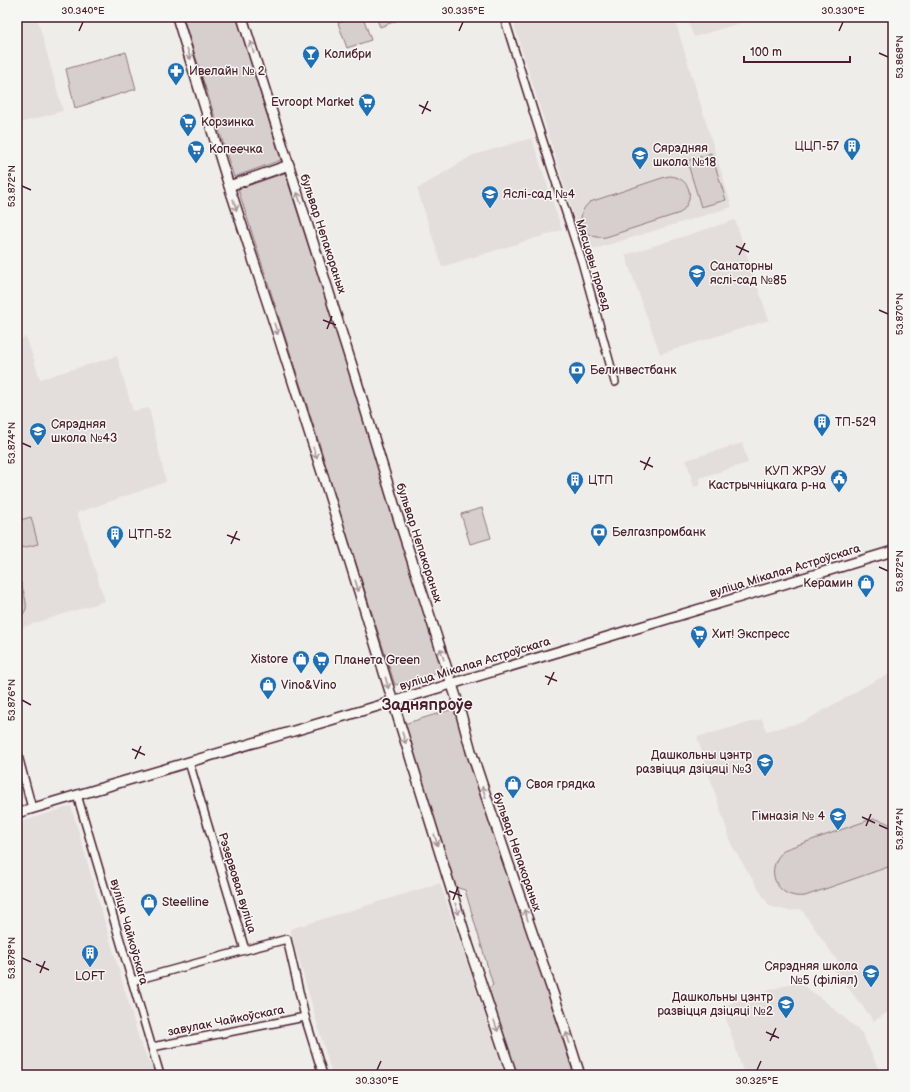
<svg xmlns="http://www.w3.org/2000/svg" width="910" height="1092" font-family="'Balsamiq Sans',sans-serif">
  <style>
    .built { fill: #e3dedc }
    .green { fill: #d7cfce; stroke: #90777c }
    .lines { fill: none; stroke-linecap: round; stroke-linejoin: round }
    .minor-casing { stroke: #4a1f2b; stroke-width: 10 }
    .secondary-casing { stroke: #4a1f2b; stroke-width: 12 }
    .minor { stroke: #f6f6f2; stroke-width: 7 }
    .secondary { stroke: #f6f6f2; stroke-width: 9 }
    .oneway { stroke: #a99598 }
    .ticks { fill: none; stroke: #4a1f2b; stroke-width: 1.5 }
    .labels { text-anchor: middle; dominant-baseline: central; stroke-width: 3; stroke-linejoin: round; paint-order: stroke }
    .poi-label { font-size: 12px; fill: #4a1f2b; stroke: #f6f6f2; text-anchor: start }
    .street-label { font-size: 12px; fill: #4a1f2b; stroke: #f6f6f2 }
    .district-label { font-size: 16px; font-weight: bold; fill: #4a1f2b; stroke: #f6f6f2 }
    .neatline { fill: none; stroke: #4a1f2b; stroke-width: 1.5 }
    .ticks-label { font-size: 10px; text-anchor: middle; fill: #4a1f2b }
  </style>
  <rect width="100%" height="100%" fill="#efedea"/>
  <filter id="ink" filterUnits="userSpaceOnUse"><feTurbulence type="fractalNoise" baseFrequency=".025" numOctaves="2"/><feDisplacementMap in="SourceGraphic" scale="8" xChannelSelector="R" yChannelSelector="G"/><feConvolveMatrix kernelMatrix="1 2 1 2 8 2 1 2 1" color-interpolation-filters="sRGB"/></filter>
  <g filter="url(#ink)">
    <g class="built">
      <path d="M17,17H37L63,111L17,124Z"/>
      <path d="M515,17H674L732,207L585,252L512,18Z"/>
      <path d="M686,17H760L694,37Z"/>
      <path d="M532,138L562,230L442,267L417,189L473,155Z"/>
      <path d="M735,220L769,320L660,354L625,255Z"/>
      <path d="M26,337L34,360L40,379L117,356L133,411L149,408L166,482L77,513L105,601L17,629V340Z"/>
      <path d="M742,443L748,463L699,478L701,485L694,487L686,460Z"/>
      <path d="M893,673V921L892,925L893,927V1009L874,1021L832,968L838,962L801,909L789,911L769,906L732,846L697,737L762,719L766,731L803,722L876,680Z"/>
      <path d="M17,772L25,798L17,800Z"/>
      <path d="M71,806L140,1042L155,1075H17V823Z"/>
      <path d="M440,883L505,1075H332L290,929Z"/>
      <path d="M797,981L825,1001L862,1033L881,1074L744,1075L722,1006Z"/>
    </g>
    <g class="green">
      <path d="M183,17H237L281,160L234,177Z"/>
      <path d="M355,17H363L371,40L347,48L338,23Z"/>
      <path d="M376,17H400L401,19L380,27Z"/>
      <path d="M126,52L136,89L75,108L66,69Z"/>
      <path d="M711,153L726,200L701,207L687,161Z"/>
      <path d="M285,173L364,417L443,672L395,685L336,501L320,446L238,189Z"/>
      <path d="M670,176C691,178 696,199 680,213L606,237C583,241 572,216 590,202L665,177Z"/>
      <path d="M482,508L491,538L470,544L461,514Z"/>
      <path d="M31,517L38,544L22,548L17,526V521Z"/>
      <path d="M17,570C19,579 28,601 26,609C24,614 21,617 17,619Z"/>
      <path d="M456,708L574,1075H517L488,989L493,985L465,890L455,887L404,724Z"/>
      <path d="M875,819C883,821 887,822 893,827V863L888,867L805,896C775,900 762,867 786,849L869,820Z"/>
    </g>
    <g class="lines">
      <g class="minor-casing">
        <g id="minor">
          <path d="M504,17L537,123L582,262L615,382"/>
          <path d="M17,752L32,808"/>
          <path d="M189,762L245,950"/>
          <path d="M77,795L160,1075"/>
          <path d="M132,981L245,950L287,939L305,1017L323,1075"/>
          <path d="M152,1047L305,1017"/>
        </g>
      </g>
      <g class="secondary-casing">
        <g id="secondary">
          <path d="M177,17L229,186L279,338L326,485L469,947L512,1075"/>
          <path d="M242,17L354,372L397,514L458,703L471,751L507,859L565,1028L580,1075"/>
          <path d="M229,186L289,165"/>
          <path d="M17,813L378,706L893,551"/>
        </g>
      </g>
      <use href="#minor" class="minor"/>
      <use href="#secondary" class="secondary"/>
    </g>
    <defs><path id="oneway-shaft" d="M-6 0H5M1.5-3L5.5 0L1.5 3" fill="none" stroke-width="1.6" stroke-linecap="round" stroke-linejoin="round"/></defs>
    <g class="oneway">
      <use href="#oneway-shaft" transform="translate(252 47) rotate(-107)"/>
      <use href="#oneway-shaft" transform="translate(189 54) rotate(73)"/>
      <use href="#oneway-shaft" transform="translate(299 198) rotate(-108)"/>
      <use href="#oneway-shaft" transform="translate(235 205) rotate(72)"/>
      <use href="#oneway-shaft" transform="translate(276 329) rotate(72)"/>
      <use href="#oneway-shaft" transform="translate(315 453) rotate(72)"/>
      <use href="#oneway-shaft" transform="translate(357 586) rotate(73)"/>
      <use href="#oneway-shaft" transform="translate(442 654) rotate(-108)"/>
      <use href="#oneway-shaft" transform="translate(387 683) rotate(75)"/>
      <use href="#oneway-shaft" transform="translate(404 738) rotate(72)"/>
      <use href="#oneway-shaft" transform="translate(484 792) rotate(-108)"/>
      <use href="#oneway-shaft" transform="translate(436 840) rotate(73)"/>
      <use href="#oneway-shaft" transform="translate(457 909) rotate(73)"/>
      <use href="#oneway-shaft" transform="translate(526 915) rotate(-109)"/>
      <use href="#oneway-shaft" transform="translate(496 1026) rotate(71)"/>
      <use href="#oneway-shaft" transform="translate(568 1038) rotate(-107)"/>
    </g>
  </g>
  <path class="ticks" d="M79,31L83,22M459,31L463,22M839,31L843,22M879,53L888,57M419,105L431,111M422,114L428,101M22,186L31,190M736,246L749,252M739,255L745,243M879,310L888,314M323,320L336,325M327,329L332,316M22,443L31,447M640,461L653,467M644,470L650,457M227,535L240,540M231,544L237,531M879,567L888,571M545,676L557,681M548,685L554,672M22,700L31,705M132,749L145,755M135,759L141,746M862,817L875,823M879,825L888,829M866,826L871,814M449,891L462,896M453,900L458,887M22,958L31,962M36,964L49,970M40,973L45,961M766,1032L779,1038M770,1041L776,1028M377,1070L381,1061M757,1070L761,1061"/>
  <defs>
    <g id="bar-pin" transform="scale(0.9)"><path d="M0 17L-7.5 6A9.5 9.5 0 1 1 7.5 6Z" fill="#1f6fb2" stroke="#f6f6f2"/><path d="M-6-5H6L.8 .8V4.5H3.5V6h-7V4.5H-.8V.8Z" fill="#fff"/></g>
    <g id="pharmacy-pin" transform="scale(0.9)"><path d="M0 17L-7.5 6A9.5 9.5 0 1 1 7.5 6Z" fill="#1f6fb2" stroke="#f6f6f2"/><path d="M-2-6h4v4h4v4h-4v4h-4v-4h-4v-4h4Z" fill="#fff"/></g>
    <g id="supermarket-pin" transform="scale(0.9)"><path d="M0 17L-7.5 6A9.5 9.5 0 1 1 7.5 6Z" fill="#1f6fb2" stroke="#f6f6f2"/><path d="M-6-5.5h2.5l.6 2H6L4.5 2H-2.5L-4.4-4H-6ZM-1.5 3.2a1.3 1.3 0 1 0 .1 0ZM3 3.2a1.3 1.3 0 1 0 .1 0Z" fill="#fff"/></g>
    <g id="building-pin" transform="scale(0.9)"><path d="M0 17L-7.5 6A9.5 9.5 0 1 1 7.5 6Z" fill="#1f6fb2" stroke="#f6f6f2"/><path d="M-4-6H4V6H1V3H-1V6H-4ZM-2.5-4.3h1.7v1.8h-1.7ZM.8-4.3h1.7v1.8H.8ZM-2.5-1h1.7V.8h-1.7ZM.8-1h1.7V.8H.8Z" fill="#fff"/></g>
    <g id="school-pin" transform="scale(0.9)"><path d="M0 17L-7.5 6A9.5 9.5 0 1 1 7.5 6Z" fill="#1f6fb2" stroke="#f6f6f2"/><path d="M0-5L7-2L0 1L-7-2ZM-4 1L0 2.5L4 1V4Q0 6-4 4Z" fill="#fff"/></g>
    <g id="bank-pin" transform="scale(0.9)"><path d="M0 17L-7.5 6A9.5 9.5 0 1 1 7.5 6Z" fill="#1f6fb2" stroke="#f6f6f2"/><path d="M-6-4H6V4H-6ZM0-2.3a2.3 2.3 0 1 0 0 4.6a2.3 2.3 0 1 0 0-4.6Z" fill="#fff"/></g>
    <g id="civic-pin" transform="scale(0.9)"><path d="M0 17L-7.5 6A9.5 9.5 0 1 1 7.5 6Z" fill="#1f6fb2" stroke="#f6f6f2"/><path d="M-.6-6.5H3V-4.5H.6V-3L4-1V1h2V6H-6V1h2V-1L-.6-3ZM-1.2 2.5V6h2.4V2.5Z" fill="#fff"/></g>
    <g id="shop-pin" transform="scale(0.9)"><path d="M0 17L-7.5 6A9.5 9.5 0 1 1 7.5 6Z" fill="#1f6fb2" stroke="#f6f6f2"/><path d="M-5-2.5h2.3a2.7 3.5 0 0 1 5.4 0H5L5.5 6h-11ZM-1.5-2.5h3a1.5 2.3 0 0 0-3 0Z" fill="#fff"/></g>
  </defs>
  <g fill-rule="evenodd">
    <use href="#bar-pin" x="311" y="54"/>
    <use href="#pharmacy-pin" x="176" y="71"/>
    <use href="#supermarket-pin" x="367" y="102"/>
    <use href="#supermarket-pin" x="188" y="122"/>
    <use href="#building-pin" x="852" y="146"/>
    <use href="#supermarket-pin" x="196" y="149"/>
    <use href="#school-pin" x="640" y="155"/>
    <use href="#school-pin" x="490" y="194"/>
    <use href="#school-pin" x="697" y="273"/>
    <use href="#bank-pin" x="577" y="370"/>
    <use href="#building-pin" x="822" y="422"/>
    <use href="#school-pin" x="38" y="431"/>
    <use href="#civic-pin" x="839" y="478"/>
    <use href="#building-pin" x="575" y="480"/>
    <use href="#bank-pin" x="599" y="532"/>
    <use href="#building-pin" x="115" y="534"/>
    <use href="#shop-pin" x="866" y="583"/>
    <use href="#supermarket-pin" x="699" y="634"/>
    <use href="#shop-pin" x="301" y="659"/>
    <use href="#supermarket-pin" x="321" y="660"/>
    <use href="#shop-pin" x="268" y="685"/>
    <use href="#school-pin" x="765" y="762"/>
    <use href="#shop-pin" x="513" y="784"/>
    <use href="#school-pin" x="838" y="816"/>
    <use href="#shop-pin" x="149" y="902"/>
    <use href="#building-pin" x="90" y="953"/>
    <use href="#school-pin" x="871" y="973"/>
    <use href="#school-pin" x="786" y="1004"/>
  </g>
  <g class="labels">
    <g class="poi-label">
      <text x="324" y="54">Колибри</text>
      <text x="189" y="71">Ивелайн № 2</text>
      <text x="354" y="102" text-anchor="end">Evroopt Market</text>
      <text x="201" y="122">Корзинка</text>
      <text x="839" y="146" text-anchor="end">ЦЦП-57</text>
      <text x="653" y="148">Сярэдняя<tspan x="653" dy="14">школа №18</tspan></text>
      <text x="209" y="149">Копеечка</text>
      <text x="503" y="194">Яслі-сад №4</text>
      <text x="710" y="266">Санаторны<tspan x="710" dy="14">яслі-сад №85</tspan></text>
      <text x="590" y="370">Белинвестбанк</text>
      <text x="835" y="422">ТП-529</text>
      <text x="51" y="424">Сярэдняя<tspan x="51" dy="14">школа №43</tspan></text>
      <text x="826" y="471" text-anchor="end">КУП ЖРЭУ<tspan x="826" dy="14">Кастрычніцкага р-на</tspan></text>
      <text x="588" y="480">ЦТП</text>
      <text x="612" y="532">Белгазпромбанк</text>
      <text x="128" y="534">ЦТП-52</text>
      <text x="853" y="583" text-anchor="end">Керамин</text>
      <text x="712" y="634">Хит! Экспресс</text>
      <text x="288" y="659" text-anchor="end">Xistore</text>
      <text x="334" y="660">Планета Green</text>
      <text x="281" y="685">Vino&amp;Vino</text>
      <text x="752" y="755" text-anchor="end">Дашкольны цэнтр<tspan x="752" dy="14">развіцця дзіцяці №3</tspan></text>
      <text x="526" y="784">Своя грядка</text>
      <text x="825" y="816" text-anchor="end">Гімназія № 4</text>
      <text x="162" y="902">Steelline</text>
      <text x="858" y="966" text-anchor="end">Сярэдняя школа<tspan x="858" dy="14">№5 (філіял)</tspan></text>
      <text x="90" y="976" text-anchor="middle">LOFT</text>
      <text x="773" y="997" text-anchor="end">Дашкольны цэнтр<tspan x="773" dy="14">развіцця дзіцяці №2</tspan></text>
    </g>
    <g class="street-label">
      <text transform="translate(323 234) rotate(72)">бульвар Непакораных</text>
      <text transform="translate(593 265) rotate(73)">Мясцовы праезд</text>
      <text transform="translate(419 543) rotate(72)">бульвар Непакораных</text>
      <text transform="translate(785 571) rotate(-17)">вуліца Мікалая Астроўскага</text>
      <text transform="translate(475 664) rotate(-17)">вуліца Мікалая Астроўскага</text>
      <text transform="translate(517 852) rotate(71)">бульвар Непакораных</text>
      <text transform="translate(237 883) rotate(73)">Рэзервовая вуліца</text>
      <text transform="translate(129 932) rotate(74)">вуліца Чайкоўскага</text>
      <text transform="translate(226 1021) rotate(-11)">завулак Чайкоўскага</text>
    </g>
    <g class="district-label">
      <text x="427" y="705">Задняпроўе</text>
    </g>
  </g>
  <rect width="910" height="1092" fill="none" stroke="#f6f6f2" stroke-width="44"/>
  <path d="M744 56v6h106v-6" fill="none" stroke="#4a1f2b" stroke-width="2"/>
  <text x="750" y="56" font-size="12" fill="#4a1f2b" stroke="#f6f6f2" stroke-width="3" paint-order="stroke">100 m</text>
  <rect x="22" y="22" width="866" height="1048" class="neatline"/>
  <g class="ticks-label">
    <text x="83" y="14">30.340°E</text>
    <text x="463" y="14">30.335°E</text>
    <text x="843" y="14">30.330°E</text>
    <text transform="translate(899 57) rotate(-90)" y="4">53.868°N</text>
    <text transform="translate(11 186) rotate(-90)" y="4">53.872°N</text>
    <text transform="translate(899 314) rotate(-90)" y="4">53.870°N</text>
    <text transform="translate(11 443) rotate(-90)" y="4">53.874°N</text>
    <text transform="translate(899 571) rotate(-90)" y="4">53.872°N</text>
    <text transform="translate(11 700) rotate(-90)" y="4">53.876°N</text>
    <text transform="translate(899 829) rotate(-90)" y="4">53.874°N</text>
    <text transform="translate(11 958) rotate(-90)" y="4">53.878°N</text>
    <text x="377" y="1084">30.330°E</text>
    <text x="757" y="1084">30.325°E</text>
  </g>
</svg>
